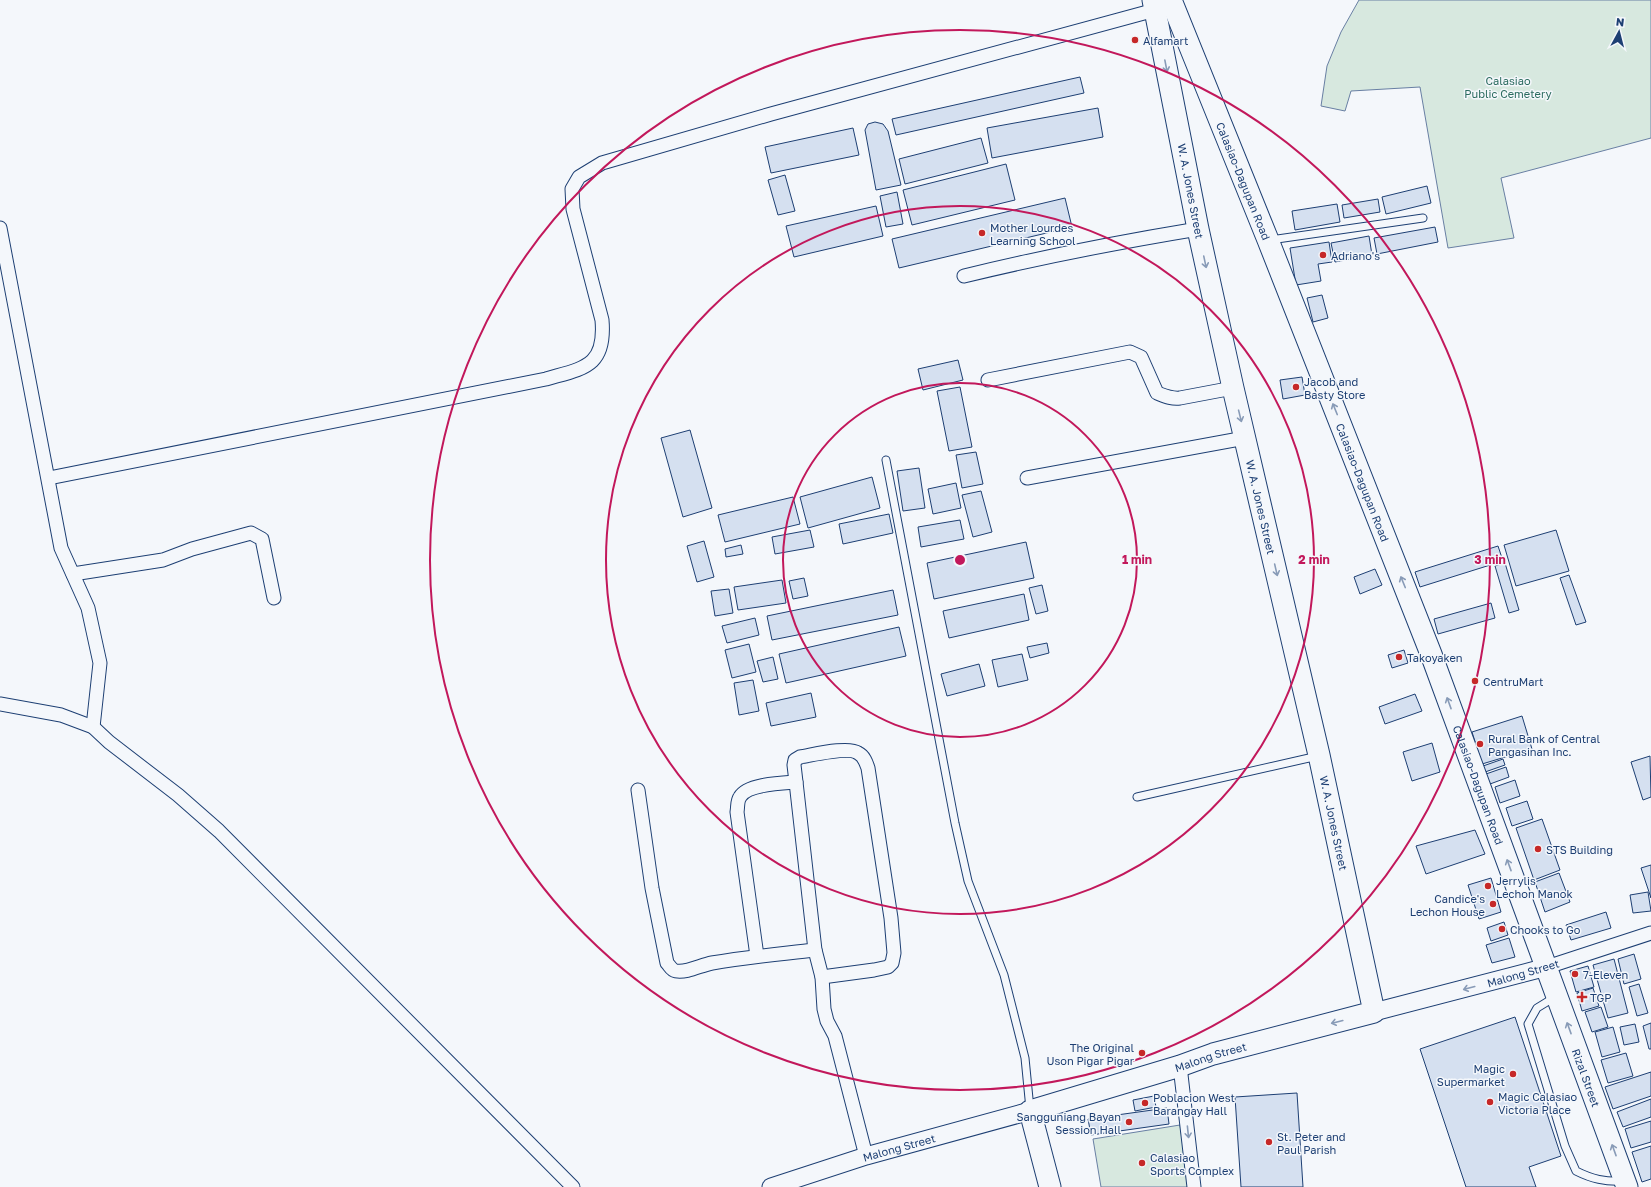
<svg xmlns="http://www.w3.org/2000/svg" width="1651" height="1187" font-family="'Golos Text',sans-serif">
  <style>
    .green { fill: #d7e8df; stroke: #687fa3 }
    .building { fill: #d5e0f0; stroke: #1d3f73 }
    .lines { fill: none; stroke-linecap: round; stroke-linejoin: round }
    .service-casing { stroke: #1d3f73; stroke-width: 9 }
    .minor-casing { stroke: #1d3f73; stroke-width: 15 }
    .tertiary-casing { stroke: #1d3f73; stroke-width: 19 }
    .primary-casing { stroke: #1d3f73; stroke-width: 23 }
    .service { stroke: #f4f7fb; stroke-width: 7 }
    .minor { stroke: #f4f7fb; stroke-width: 13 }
    .tertiary { stroke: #f4f7fb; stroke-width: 17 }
    .primary { stroke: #f4f7fb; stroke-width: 21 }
    .oneway { stroke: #889bb7 }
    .ring { fill: none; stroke: #c2185b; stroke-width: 2 }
    .poi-dot { fill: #c62828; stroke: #f4f7fb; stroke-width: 1.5 }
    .labels { text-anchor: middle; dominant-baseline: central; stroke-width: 3; stroke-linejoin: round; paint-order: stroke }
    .poi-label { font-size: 11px; fill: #1d3f73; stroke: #f4f7fb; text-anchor: start }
    .park-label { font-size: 11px; fill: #2c6c60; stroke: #f4f7fb }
    .street-label { font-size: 11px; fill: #1d3f73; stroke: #f4f7fb }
    .centre { fill: #c2185b; stroke: #f4f7fb; stroke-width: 2 }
    .ring-label { font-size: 12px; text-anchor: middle; font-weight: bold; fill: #c2185b; stroke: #f4f7fb; stroke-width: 3; stroke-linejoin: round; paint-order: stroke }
  </style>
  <rect width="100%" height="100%" fill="#f4f7fb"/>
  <g class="green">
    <path d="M1359,0H1651V138L1501,178L1514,238L1448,248L1420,87L1351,91L1345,111L1321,106L1327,66L1341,32Z"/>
    <path d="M1180,1125L1190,1187H1101L1093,1139Z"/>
  </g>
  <g class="building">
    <path d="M1080,77L1084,93L896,135L892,119Z"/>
    <path d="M1098,108L1103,137L992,158L987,128Z"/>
    <path d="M875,122L883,124L888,131L901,185L876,190L865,130L868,124Z"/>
    <path d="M853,128L859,155L771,173L765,147Z"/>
    <path d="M981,138L988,163L905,184L899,159Z"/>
    <path d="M1006,164L1015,200L912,225L903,190Z"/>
    <path d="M785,175L795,211L778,215L768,180Z"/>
    <path d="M1427,186L1431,203L1386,214L1382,197Z"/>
    <path d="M897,192L903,224L886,227L880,196Z"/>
    <path d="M1065,198L1072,227L899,268L892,239Z"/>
    <path d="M1378,199L1380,212L1344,218L1342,205Z"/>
    <path d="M1337,204L1340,222L1295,230L1292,211Z"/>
    <path d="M876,206L883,236L794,257L786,226Z"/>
    <path d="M1435,227L1438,242L1377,254L1374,238Z"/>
    <path d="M1369,236L1372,255L1335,262L1331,243Z"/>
    <path d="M1329,242L1332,262L1318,264L1321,281L1296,285L1290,248Z"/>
    <path d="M1322,295L1328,318L1313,322L1307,298Z"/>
    <path d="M958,360L963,380L923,390L918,369Z"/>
    <path d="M1302,377L1305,395L1283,399L1280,380Z"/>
    <path d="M960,387L972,447L949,451L937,391Z"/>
    <path d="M690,430L712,508L683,517L661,438Z"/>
    <path d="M976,452L983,484L962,488L956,455Z"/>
    <path d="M919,468L925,508L903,511L897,471Z"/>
    <path d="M872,477L880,508L808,528L800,497Z"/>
    <path d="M956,483L961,508L933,514L928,489Z"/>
    <path d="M981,491L992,532L973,537L962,495Z"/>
    <path d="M793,497L800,524L725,542L718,515Z"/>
    <path d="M889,514L893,533L843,544L839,524Z"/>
    <path d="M960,520L964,539L921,547L918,527Z"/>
    <path d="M810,530L814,547L775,554L772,537Z"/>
    <path d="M1556,530L1569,571L1516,586L1504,545Z"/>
    <path d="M704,541L714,577L697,582L687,546Z"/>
    <path d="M1026,542L1034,578L934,599L927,563Z"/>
    <path d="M741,545L743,554L726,557L725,549Z"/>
    <path d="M1498,546L1503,561L1420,587L1415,572Z"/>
    <path d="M1505,563L1519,610L1509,613L1495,566Z"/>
    <path d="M1375,569L1382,585L1360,594L1354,577Z"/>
    <path d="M1569,575L1586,622L1576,625L1560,578Z"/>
    <path d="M804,578L808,596L793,599L789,581Z"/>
    <path d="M782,580L786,603L738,610L734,587Z"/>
    <path d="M1042,585L1048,611L1036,614L1029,588Z"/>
    <path d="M729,589L733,613L715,616L711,591Z"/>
    <path d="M893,590L898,615L772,640L767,616Z"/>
    <path d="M1024,594L1029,620L949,638L943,611Z"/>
    <path d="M1491,603L1495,618L1438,634L1434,619Z"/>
    <path d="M755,618L759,635L727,643L722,626Z"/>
    <path d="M899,627L906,656L786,683L779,654Z"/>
    <path d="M1047,643L1049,653L1030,658L1027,647Z"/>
    <path d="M749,644L756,672L732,678L725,650Z"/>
    <path d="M1404,650L1408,663L1392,668L1388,655Z"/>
    <path d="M1022,654L1028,680L998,687L992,660Z"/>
    <path d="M773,657L778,679L763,682L757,661Z"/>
    <path d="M979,664L985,686L947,696L941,674Z"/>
    <path d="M753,680L759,711L739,715L734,683Z"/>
    <path d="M811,693L816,717L771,726L766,703Z"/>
    <path d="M1415,694L1422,711L1385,724L1379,707Z"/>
    <path d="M1522,716L1532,749L1482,764L1472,732Z"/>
    <path d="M1432,743L1440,772L1412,781L1403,752Z"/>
    <path d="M1650,756L1651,797L1643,800L1631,762Z"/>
    <path d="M1503,759L1505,765L1485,772L1483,766Z"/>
    <path d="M1506,767L1509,777L1490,784L1486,774Z"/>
    <path d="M1515,780L1520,796L1500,803L1495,787Z"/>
    <path d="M1527,801L1533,819L1512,826L1506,808Z"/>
    <path d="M1542,819L1560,870L1534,880L1516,828Z"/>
    <path d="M1475,830L1485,854L1426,874L1416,846Z"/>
    <path d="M1651,865V898L1641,868Z"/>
    <path d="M1559,873L1570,902L1545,912L1535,882Z"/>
    <path d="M1491,878L1501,912L1479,919L1468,885Z"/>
    <path d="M1648,892L1651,911L1633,913L1630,895Z"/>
    <path d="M1606,912L1611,928L1571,940L1566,925Z"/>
    <path d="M1504,922L1508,935L1491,941L1487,928Z"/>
    <path d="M1509,938L1515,957L1492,963L1486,945Z"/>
    <path d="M1634,954L1641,979L1624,984L1618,959Z"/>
    <path d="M1614,959L1628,1013L1608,1018L1593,965Z"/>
    <path d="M1588,966L1594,987L1576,992L1570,971Z"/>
    <path d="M1639,984L1648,1013L1637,1016L1629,987Z"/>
    <path d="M1593,988L1599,1006L1582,1011L1577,993Z"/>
    <path d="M1601,1007L1608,1027L1592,1032L1585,1012Z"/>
    <path d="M1515,1017L1561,1156L1529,1167L1536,1187H1466L1420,1049Z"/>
    <path d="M1651,1023V1049H1649L1643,1026Z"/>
    <path d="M1635,1024L1639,1042L1624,1045L1620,1027Z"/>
    <path d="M1613,1027L1620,1052L1602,1057L1595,1032Z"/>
    <path d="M1626,1053L1633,1076L1608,1083L1601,1060Z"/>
    <path d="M1651,1072V1096L1613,1109L1605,1087Z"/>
    <path d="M1297,1093L1303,1187H1241L1235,1097Z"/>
    <path d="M1154,1096L1156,1107L1135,1111L1133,1100Z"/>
    <path d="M1651,1099V1117L1623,1127L1617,1112Z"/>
    <path d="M1167,1108L1169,1124L1091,1135L1088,1119Z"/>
    <path d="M1651,1121V1142L1631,1148L1625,1129Z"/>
    <path d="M1651,1146V1179L1642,1182L1632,1152Z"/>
  </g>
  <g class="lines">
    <g class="service-casing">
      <g id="service">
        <path d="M1270,240L1423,218"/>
        <path d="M886,460L955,823L968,881L1004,975L1025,1058L1030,1109"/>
        <path d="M1137,797L1318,756"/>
        <path d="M1555,997L1537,1008L1528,1024L1565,1146L1576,1171C1592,1179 1605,1182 1623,1181"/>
      </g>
    </g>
    <g class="minor-casing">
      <g id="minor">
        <path d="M0,228L61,548L88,608L100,663L93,727"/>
        <path d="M964,276C1042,257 1119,242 1198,229"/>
        <path d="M988,380L1130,352L1141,357L1157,393C1165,396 1171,399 1180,398L1233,388"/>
        <path d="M49,478L546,379C584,368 606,367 602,320L573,209L572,189L579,177L602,163L771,114L1155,10"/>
        <path d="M1027,478L1245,438"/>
        <path d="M73,574L163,560L192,549L251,533L262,539L274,598"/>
        <path d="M0,704L61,715L93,727L109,742L178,795L219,831L573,1187"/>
        <path d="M796,782L794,765L795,760L800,757C813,755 848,746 858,753C864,756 866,762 868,768L891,918L894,953L892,963L888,967L874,970L822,977"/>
        <path d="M638,790L652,888L667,963C670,966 671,970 676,971C687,973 701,965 712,963C746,957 781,954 815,950"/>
        <path d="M757,956L737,812C738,807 737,801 740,797C747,784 782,783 796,782L815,950L822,977L824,1009L827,1021L835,1036L866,1156"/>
        <path d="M1547,967L1651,933"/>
        <path d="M1180,1066L1194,1187"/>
      </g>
    </g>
    <g class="tertiary-casing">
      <g id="tertiary">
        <path d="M1374,1012L1547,967"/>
        <path id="s1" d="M771,1187L866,1156L1030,1111"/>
      </g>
    </g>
    <g class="primary-casing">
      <g id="primary">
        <path id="s2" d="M1171,0L1268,240L1431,654L1627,1187"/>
        <path id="s3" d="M1050,1187L1030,1111L1180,1066L1213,1054L1374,1012L1319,755L1233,388L1198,229L1153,0"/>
      </g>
    </g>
    <use href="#service" class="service"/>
    <use href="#minor" class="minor"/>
    <use href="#tertiary" class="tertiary"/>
    <use href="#primary" class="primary"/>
  </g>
  <defs><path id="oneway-shaft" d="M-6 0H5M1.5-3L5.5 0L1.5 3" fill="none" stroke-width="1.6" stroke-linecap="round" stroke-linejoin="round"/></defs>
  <g class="oneway">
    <use href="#oneway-shaft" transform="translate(1166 66) rotate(79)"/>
    <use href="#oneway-shaft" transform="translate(1205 262) rotate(78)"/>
    <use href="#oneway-shaft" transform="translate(1335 409) rotate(-112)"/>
    <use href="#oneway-shaft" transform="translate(1240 416) rotate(76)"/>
    <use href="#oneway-shaft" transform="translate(1276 570) rotate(77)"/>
    <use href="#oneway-shaft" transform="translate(1403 582) rotate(-112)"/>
    <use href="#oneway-shaft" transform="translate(1449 703) rotate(-110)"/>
    <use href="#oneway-shaft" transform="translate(1509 865) rotate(-110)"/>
    <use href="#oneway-shaft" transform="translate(1469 988) rotate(165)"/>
    <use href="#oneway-shaft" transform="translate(1337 1022) rotate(166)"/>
    <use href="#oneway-shaft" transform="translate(1569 1028) rotate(-110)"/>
    <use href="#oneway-shaft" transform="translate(1188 1132) rotate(84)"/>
    <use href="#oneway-shaft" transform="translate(1614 1150) rotate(-110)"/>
  </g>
  <g class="ring">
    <circle cx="960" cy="560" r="177"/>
    <circle cx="960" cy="560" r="354"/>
    <circle cx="960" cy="560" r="530"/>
  </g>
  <g class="poi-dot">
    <circle cx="1135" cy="40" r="4"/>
    <circle cx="982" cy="233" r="4"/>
    <circle cx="1323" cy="255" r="4"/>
    <circle cx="1296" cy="387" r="4"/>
    <circle cx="1399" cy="657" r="4"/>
    <circle cx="1475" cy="681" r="4"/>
    <circle cx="1480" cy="744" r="4"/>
    <circle cx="1538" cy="849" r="4"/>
    <circle cx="1488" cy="886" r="4"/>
    <circle cx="1493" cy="904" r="4"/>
    <circle cx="1502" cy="929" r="4"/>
    <circle cx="1575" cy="974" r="4"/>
    <path d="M1580 991h4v4h4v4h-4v4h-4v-4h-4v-4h4z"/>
    <circle cx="1142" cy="1053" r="4"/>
    <circle cx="1513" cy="1074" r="4"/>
    <circle cx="1490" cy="1102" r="4"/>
    <circle cx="1145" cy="1103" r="4"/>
    <circle cx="1129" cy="1122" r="4"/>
    <circle cx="1269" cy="1142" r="4"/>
    <circle cx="1142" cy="1163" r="4"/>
  </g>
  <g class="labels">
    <g class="poi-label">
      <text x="1143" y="40">Alfamart</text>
      <text x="990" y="227">Mother Lourdes<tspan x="990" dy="13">Learning School</tspan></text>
      <text x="1331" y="255">Adriano's</text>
      <text x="1304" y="381">Jacob and<tspan x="1304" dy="13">Basty Store</tspan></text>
      <text x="1407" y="657">Takoyaken</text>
      <text x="1483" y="681">CentruMart</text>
      <text x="1488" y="738">Rural Bank of Central<tspan x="1488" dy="13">Pangasinan Inc.</tspan></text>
      <text x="1546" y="849">STS Building</text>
      <text x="1496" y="880">Jerrylis<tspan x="1496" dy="13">Lechon Manok</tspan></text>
      <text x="1485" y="898" text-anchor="end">Candice's<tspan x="1485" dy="13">Lechon House</tspan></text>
      <text x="1510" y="929">Chooks to Go</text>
      <text x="1583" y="974">7-Eleven</text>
      <text x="1590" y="997">TGP</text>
      <text x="1134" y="1047" text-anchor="end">The Original<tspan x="1134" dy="13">Uson Pigar Pigar</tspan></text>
      <text x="1505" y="1068" text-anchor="end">Magic<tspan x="1505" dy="13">Supermarket</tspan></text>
      <text x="1498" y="1096">Magic Calasiao<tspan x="1498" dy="13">Victoria Place</tspan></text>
      <text x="1153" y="1097">Poblacion West<tspan x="1153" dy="13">Barangay Hall</tspan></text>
      <text x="1121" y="1116" text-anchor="end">Sangguniang Bayan<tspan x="1121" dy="13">Session Hall</tspan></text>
      <text x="1277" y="1136">St. Peter and<tspan x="1277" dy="13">Paul Parish</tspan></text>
      <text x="1150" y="1157">Calasiao<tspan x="1150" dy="13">Sports Complex</tspan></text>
    </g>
    <g class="park-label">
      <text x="1508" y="80">Calasiao<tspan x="1508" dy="13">Public Cemetery</tspan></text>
    </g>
    <g class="street-label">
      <text stroke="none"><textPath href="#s2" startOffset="195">Calasiao-Dagupan Road</textPath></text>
      <text transform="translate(1191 191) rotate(79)">W. A. Jones Street</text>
      <text stroke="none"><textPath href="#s2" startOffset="519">Calasiao-Dagupan Road</textPath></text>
      <text transform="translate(1261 507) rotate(77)">W. A. Jones Street</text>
      <text stroke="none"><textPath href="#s2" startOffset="843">Calasiao-Dagupan Road</textPath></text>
      <text transform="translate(1334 823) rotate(78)">W. A. Jones Street</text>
      <text transform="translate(1523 973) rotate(-16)">Malong Street</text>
      <text stroke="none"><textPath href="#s3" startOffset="267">Malong Street</textPath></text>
      <text stroke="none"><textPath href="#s2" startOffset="1155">Rizal Street</textPath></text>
      <text stroke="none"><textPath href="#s1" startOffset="134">Malong Street</textPath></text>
    </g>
  </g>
  <circle cx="960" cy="560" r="6" class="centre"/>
  <g class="ring-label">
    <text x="1137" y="564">1 min</text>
    <text x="1314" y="564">2 min</text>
    <text x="1490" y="564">3 min</text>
  </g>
  <g transform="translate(1619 32) rotate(7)" stroke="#f4f7fb" stroke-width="3" paint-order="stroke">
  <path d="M0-3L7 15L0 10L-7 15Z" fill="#1d3f73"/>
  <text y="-6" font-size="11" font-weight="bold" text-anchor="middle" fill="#1d3f73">N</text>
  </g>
</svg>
